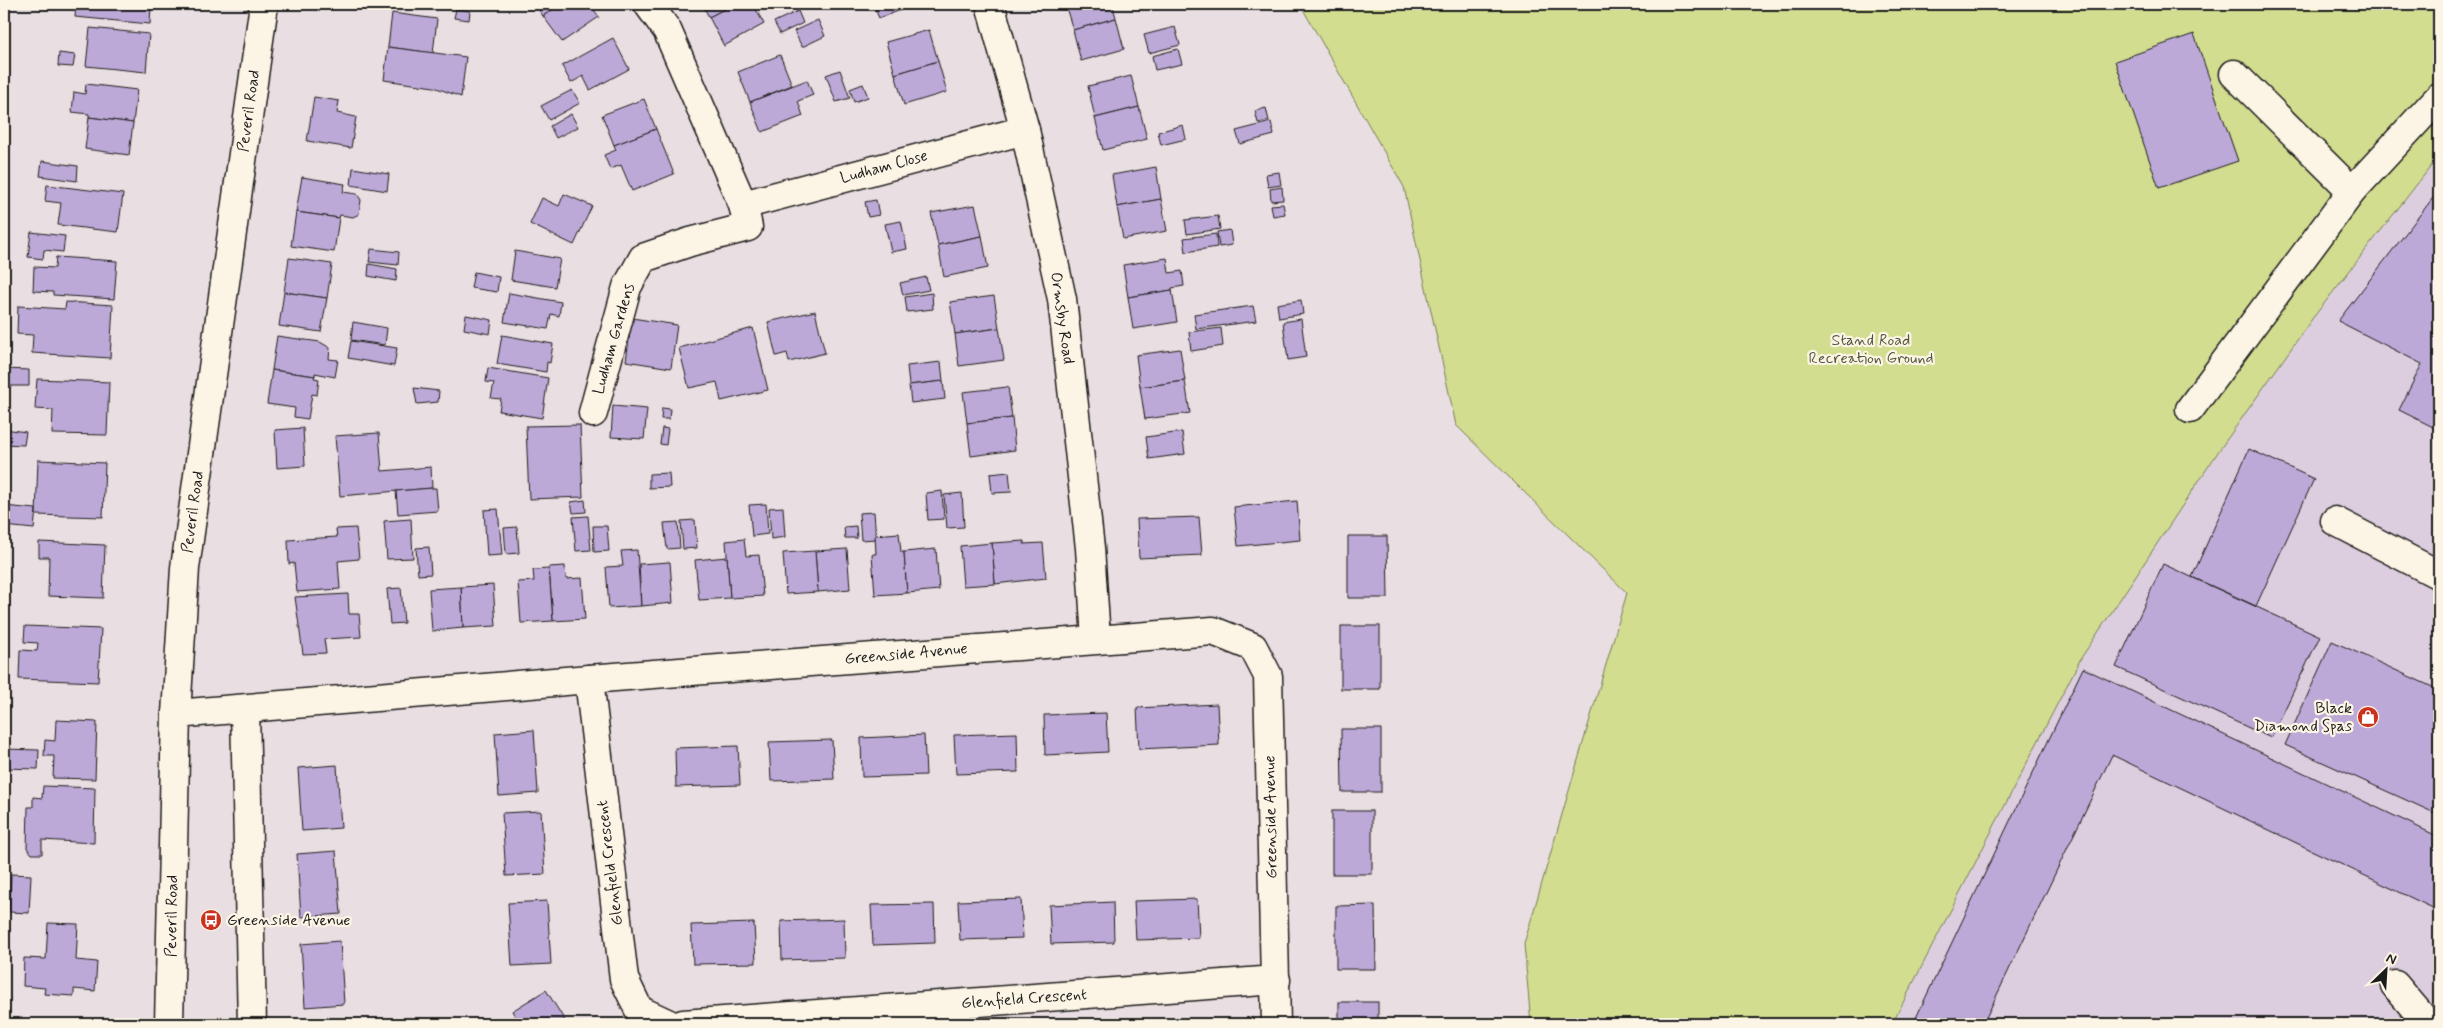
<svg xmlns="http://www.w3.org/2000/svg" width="2443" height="1028" font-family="Mynerve,sans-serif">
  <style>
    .built { fill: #dccede }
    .green { fill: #d2dd90; stroke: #777c56 }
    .building { fill: #bda9d8; stroke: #1c1c1c }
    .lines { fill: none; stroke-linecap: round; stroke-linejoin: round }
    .minor-casing { stroke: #1c1c1c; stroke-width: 31 }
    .minor { stroke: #fcf5e5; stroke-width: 28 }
    .labels { text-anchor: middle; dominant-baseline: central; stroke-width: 4.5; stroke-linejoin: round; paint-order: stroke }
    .street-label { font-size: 16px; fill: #1c1c1c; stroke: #fcf5e5 }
    .park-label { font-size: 16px; fill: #53563f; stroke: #fcf5e5 }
    .poi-label { font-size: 16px; fill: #1c1c1c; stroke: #fcf5e5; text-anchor: end }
  </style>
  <rect width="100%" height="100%" fill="#e9dee1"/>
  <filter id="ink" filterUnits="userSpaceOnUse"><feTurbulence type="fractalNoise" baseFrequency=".02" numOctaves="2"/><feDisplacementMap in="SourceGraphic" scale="10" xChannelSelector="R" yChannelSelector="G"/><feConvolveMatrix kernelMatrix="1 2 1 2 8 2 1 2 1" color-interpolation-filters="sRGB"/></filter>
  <g filter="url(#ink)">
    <path class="built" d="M2439,156V1024H1892L2081,658L2218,452L2312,319Z"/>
    <path class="green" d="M1300,4H2439V156L2312,319L2218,452L2081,658L1892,1024H1531L1524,944L1627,593L1456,425L1404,187Z"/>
    <g class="building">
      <path d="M76,4H151L150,24L75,17Z"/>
      <path d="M535,4H561L543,16Z"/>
      <path d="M561,4H590L599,17L562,42L543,16Z"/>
      <path d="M702,4H734L709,17Z"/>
      <path d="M734,4H753L764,24L724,46L709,17Z"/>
      <path d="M873,4H918L879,18Z"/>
      <path d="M1065,4H1121L1113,6L1116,18L1073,30Z"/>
      <path d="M456,9L470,11L469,20L454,18Z"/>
      <path d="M798,11L803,23L780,34L774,22Z"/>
      <path d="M392,13L437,19L433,53L388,47Z"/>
      <path d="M1116,18L1124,49L1081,61L1073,30Z"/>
      <path d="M818,20L825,36L802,47L794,31Z"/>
      <path d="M1175,27L1180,45L1149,53L1144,35Z"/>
      <path d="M90,28L149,34L146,72L86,66Z"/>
      <path d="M929,30L938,61L895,74L886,42Z"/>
      <path d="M2194,34L2238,161L2159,188L2115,61Z"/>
      <path d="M613,38L629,69L590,90L583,76L571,83L562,66Z"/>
      <path d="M388,47L466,57L461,97L434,87L384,80Z"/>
      <path d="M1178,49L1182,64L1155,70L1152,56Z"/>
      <path d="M59,53L75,55L73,67L58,66Z"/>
      <path d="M780,55L792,85L750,102L738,72Z"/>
      <path d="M938,61L947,92L904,105L895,74Z"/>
      <path d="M840,70L850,98L836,102L826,75Z"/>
      <path d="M1131,76L1139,107L1095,118L1088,86Z"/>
      <path d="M807,80L813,95L798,101L803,116L762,132L750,102Z"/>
      <path d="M86,84L137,90L133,123L89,117V114L72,112L74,92L85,94Z"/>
      <path d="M863,84L868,97L854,102L850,89Z"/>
      <path d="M572,90L580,103L549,120L541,106Z"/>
      <path d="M314,97L339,101L337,113L356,117L351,148L307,141Z"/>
      <path d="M644,99L656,129L614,145L602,115Z"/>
      <path d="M1139,107L1147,139L1103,150L1095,118Z"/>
      <path d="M1266,108L1269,121L1258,123L1255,111Z"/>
      <path d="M571,114L578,127L556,138L550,126Z"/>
      <path d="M89,117L133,123L129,155L85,149Z"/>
      <path d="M1271,122L1274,135L1240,144L1236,131Z"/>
      <path d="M1183,125L1186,139L1161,145L1158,132Z"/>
      <path d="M656,129L674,174L632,191L621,165L610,169L604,155L616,150L614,145Z"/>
      <path d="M42,161L78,166L77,181L40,176Z"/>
      <path d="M1156,167L1161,199L1117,207L1112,175Z"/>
      <path d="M353,168L389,174L387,191L351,185Z"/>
      <path d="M1279,172L1281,185L1268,187L1266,174Z"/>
      <path d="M302,177L345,184L343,192L357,194L361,200L359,214L353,217L340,215L339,218L296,212Z"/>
      <path d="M47,185L123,194L118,232L58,225L61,203L45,201Z"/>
      <path d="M1282,187L1283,200L1271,201L1270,189Z"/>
      <path d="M2439,190V430L2399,410L2422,364L2338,321Z"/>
      <path d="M564,194L592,206L574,245L530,224L542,198L559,206Z"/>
      <path d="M1161,199L1167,231L1123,239L1117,207Z"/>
      <path d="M876,200L879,215L868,217L865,202Z"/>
      <path d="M1283,204L1285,214L1273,216L1271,205Z"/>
      <path d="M975,205L982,236L938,245L931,213Z"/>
      <path d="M296,212L339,218L334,252L291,246Z"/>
      <path d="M1218,216L1220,229L1187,234L1185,220Z"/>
      <path d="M901,221L907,249L891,252L885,224Z"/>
      <path d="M1230,230L1232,245L1219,247L1217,232Z"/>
      <path d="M31,232L65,236L63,252L44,250L43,259L28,257Z"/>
      <path d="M1216,234L1217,247L1186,252L1184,238Z"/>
      <path d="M982,236L988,268L944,277L938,245Z"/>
      <path d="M371,249L399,252L398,265L369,262Z"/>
      <path d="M515,251L560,259L555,287L511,280Z"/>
      <path d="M56,257L117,261L114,299L53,295V292L33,291L34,267L55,268Z"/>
      <path d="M289,258L332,264L327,298L284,292Z"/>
      <path d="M1167,258L1169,273L1182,271L1184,286L1172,288V290L1128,297L1123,265Z"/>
      <path d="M369,264L397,269L396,281L368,276Z"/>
      <path d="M474,272L499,277L497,292L471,288Z"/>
      <path d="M926,277L929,290L903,295L900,283Z"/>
      <path d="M1172,290L1177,322L1133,329L1128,297Z"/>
      <path d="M284,292L327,298L321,332L279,326Z"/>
      <path d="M509,293L561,302L559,316L551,314L548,329L504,322Z"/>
      <path d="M932,293L933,309L907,312L905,297Z"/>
      <path d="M994,296L999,328L955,334L950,302Z"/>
      <path d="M1301,300L1303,314L1279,318L1277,304Z"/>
      <path d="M66,302L113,305L110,358L32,353L33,335L17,334L18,306L65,309Z"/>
      <path d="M1253,306L1256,321L1196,329L1194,314Z"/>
      <path d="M815,311L825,353L789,362L787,353L776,356L768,322Z"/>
      <path d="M466,315L492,320L490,334L464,329Z"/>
      <path d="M632,318L677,325L671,368L626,361Z"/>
      <path d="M1301,319L1306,357L1288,360L1283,322Z"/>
      <path d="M353,322L387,328L385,345L351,340Z"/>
      <path d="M753,328L768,390L721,401L717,382L689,388L679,348Z"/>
      <path d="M999,328L1004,360L959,366L955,334Z"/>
      <path d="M1221,328L1223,346L1191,351L1189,332Z"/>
      <path d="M502,335L553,344L550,363L547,362L546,372L497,364Z"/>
      <path d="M277,336L320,342L330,348L329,359L338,360L335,377L315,373V376L272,370Z"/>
      <path d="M351,341L397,348L394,366L348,358Z"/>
      <path d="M1180,349L1185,381L1140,387L1136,355Z"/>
      <path d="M941,362L943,381L909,385L907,366Z"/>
      <path d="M488,368L548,378L542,418L499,411L501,399L491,398L494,383L486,382Z"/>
      <path d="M4,369L29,370V386H4Z"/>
      <path d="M272,370L315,376L314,378L319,379L317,395L312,394L308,419L294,417L295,408L267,404Z"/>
      <path d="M37,379L109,382L107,435L52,434L53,410L35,409Z"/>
      <path d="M943,381L945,399L911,403L909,385Z"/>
      <path d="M1185,381L1190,413L1145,419L1140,387Z"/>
      <path d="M1008,387L1012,418L967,423L963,392Z"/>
      <path d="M414,388L439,391L438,402L417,404Z"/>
      <path d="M613,406L647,409L644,439L611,437Z"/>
      <path d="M662,408L670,409L669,419H661Z"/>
      <path d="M1012,418L1015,450L971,456L967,423Z"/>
      <path d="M580,425L583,497L529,499L526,426Z"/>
      <path d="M303,428L305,466L277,468L275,430Z"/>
      <path d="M662,428L668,429L666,445L660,444Z"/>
      <path d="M4,429L26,432L24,445L4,444Z"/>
      <path d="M1182,432L1185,454L1149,459L1146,437Z"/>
      <path d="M379,433L382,471L431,467L432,488L340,496L335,436Z"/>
      <path d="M2249,449L2314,479L2256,606L2192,577Z"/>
      <path d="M38,460L105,463L103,517L36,515Z"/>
      <path d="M1009,472L1011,492L992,493L990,474Z"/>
      <path d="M669,473L670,487L649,488V474Z"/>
      <path d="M432,488H436L438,511L398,514L396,491Z"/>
      <path d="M942,491L944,519L928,520L926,493Z"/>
      <path d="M962,493L964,527L947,528L944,495Z"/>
      <path d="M585,500L586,512L573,513L571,502Z"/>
      <path d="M1297,501L1300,540L1238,546L1234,507Z"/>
      <path d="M766,504L768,534L752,536L749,505Z"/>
      <path d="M4,506L36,509L34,529L4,526Z"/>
      <path d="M783,507L785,537L771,539L769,508Z"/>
      <path d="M498,509L502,555L487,556L484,510Z"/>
      <path d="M874,512L876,539L861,540L859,513Z"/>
      <path d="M588,516L591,550L576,551L573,517Z"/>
      <path d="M1199,517L1202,555L1139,558L1137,519Z"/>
      <path d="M411,519L413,558L387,559L384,521Z"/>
      <path d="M695,520L697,548L683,549L681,521Z"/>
      <path d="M678,522L680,548L667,549L664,523Z"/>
      <path d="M593,526H607L609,551L594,552Z"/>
      <path d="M856,526L857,538H845L844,527Z"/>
      <path d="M517,527L519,553L506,554L504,528Z"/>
      <path d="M356,528L359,559L338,561L340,589L297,592L294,563L289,564L288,540L337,537L336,529Z"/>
      <path d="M899,533L901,552H904L907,593L875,595L872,554H876L875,535Z"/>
      <path d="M1348,536H1387L1388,598H1348Z"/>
      <path d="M744,539L746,556L759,555L763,596L730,598L726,541Z"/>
      <path d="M1024,541V544L1043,543L1046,578L995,584L992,543Z"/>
      <path d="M39,542L105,545L103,598L48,596L49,557H39Z"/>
      <path d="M992,543L995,584L963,586L960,546Z"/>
      <path d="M429,547L431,574L418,575L416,548Z"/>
      <path d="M847,549L850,589L818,592L815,551Z"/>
      <path d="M936,549L939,590L907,593L904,552Z"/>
      <path d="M637,550L641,606L609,608L606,567L623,566L621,551Z"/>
      <path d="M815,551L818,592L786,594L783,553Z"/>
      <path d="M727,557L730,598L699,600L695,560Z"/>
      <path d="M670,562L673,603L641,606L639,564Z"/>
      <path d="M2163,564L2320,636L2271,738L2116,667Z"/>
      <path d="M565,566L566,579L582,578L585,619L553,621L549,567Z"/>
      <path d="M549,569L553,621L521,623L518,582L534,581L533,570Z"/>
      <path d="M493,585L496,626L463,628L461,587Z"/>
      <path d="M461,587L463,628L432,631L429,589Z"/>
      <path d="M401,588L404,623L390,624L387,589Z"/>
      <path d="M348,594L349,614H359L361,637L324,639L326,653L303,654L295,597Z"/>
      <path d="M25,626L101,629L98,682L19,679L20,650L37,651L38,643L24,642Z"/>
      <rect x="1341" y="626" width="39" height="63"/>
      <path d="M2332,641L2439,690V815L2285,745Z"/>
      <path d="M2083,668L2439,837V911L2112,755L1983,1024H1913Z"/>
      <path d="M1217,704L1219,745L1139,749L1137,708Z"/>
      <path d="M1106,713L1108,752L1045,755L1044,715Z"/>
      <path d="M56,720L97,722L95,779L53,778L54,756H44L45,740L55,741Z"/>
      <path d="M1341,729H1381V792H1342Z"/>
      <path d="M534,730L538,793L499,796L495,733Z"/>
      <path d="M1017,733L1018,772L956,774L954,735Z"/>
      <path d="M924,735L926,775L862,777L861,738Z"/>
      <path d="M832,740L834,779L771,781L769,742Z"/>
      <path d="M738,746L740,785L676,787L675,748Z"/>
      <path d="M4,749L39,750L38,769L4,768Z"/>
      <path d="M337,765L341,828L302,831L298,768Z"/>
      <path d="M43,786L95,788L94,843L42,840V854H32L27,848L28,807H33V797L42,798Z"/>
      <path d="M541,811L545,874L506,876L502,813Z"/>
      <rect x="1332" y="811" width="40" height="63"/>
      <path d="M336,851L341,914L301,917L297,854Z"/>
      <path d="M11,874L31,875L29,913L9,912Z"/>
      <path d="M4,895H7L6,924H4Z"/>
      <path d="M1021,899L1023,938L960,940L958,901Z"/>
      <path d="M1197,899L1199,938L1136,940L1134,901Z"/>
      <path d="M547,901L551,964L512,966L508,903Z"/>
      <path d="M1113,902L1114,942L1051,944L1049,905Z"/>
      <path d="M934,904L935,943L873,945L871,905Z"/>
      <path d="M1375,905L1376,969H1336V906Z"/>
      <path d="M844,919L845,958L782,960L781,921Z"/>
      <path d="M48,923L78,924L76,960L97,962L95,991L74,989V996L44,994L45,988L23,986L24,958L46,959Z"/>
      <path d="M754,923L756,963L693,964L691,925Z"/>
      <path d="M340,941L344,1004L305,1007L301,944Z"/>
      <path d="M546,990L567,1024H520L512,1011Z"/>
      <rect x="1339" y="1002" width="39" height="22"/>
    </g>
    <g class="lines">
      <g class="minor-casing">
        <g id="minor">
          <path d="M648,4L667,30L743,205L747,222"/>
          <path d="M990,4L1025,130L1062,299L1090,548L1096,639"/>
          <path d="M2234,74L2352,191"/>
          <path d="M743,205L1025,130"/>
          <path d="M2190,409L2352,191L2439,97"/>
          <path d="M593,413L627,287L643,258L690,242L748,227"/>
          <path d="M2335,521L2439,575"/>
          <path d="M589,679L624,979L639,1010L669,1024"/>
          <path d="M245,709L252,1024"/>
          <path d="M176,714L589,679L1213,631L1253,647L1268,676L1276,1024"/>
          <path d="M2395,985L2428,1024"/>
          <path d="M169,1024L176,714L185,568L264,4"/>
          <path d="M683,1024L1276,980"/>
        </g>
      </g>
      <use href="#minor" class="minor"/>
    </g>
  </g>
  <defs>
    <g id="shop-disc" transform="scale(1.125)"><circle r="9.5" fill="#c8321e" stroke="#fcf5e5"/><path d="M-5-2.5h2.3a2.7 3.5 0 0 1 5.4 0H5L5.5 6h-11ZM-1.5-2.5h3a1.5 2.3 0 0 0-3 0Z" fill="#fff"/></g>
    <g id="bus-disc" transform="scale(1.125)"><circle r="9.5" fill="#c8321e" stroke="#fcf5e5"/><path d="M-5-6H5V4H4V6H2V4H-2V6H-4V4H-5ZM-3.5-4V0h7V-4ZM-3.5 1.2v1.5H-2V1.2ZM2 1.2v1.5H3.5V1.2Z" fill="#fff"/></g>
  </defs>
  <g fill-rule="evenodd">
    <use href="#shop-disc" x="2368" y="717"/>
    <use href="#bus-disc" x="211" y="920"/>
  </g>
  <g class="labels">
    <g class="street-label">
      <text transform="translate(249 111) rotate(-82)">Peveril Road</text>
      <text transform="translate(884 167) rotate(-15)">Ludham Close</text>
      <text transform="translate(1062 318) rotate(82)">Ormsby Road</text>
      <text transform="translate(614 339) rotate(-74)">Ludham Gardens</text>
      <text transform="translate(193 512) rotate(-82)">Peveril Road</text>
      <text transform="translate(906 654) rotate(-5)">Greenside Avenue</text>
      <text transform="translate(1271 817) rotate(-91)">Greenside Avenue</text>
      <text transform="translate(610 863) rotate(-97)">Glenfield Crescent</text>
      <text transform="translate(172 916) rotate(-89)">Peveril Road</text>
      <text transform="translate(1024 999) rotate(-4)">Glenfield Crescent</text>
    </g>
    <g class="park-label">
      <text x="1871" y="340">Stand Road<tspan x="1871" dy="18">Recreation Ground</tspan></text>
    </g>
    <g class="poi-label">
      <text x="2352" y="708">Black<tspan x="2352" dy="18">Diamond Spas</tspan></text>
      <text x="227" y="920" text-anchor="start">Greenside Avenue</text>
    </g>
  </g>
  <rect width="2443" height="1028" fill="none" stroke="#fcf5e5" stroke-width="20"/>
  <rect x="10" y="10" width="2423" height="1008" fill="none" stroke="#1c1c1c" stroke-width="2" filter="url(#ink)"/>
  <g transform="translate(2386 970) rotate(25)" stroke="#fcf5e5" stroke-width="4" paint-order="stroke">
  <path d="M0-4L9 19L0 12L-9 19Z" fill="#1c1c1c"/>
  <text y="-8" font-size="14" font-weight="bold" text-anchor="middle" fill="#1c1c1c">N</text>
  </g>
</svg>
